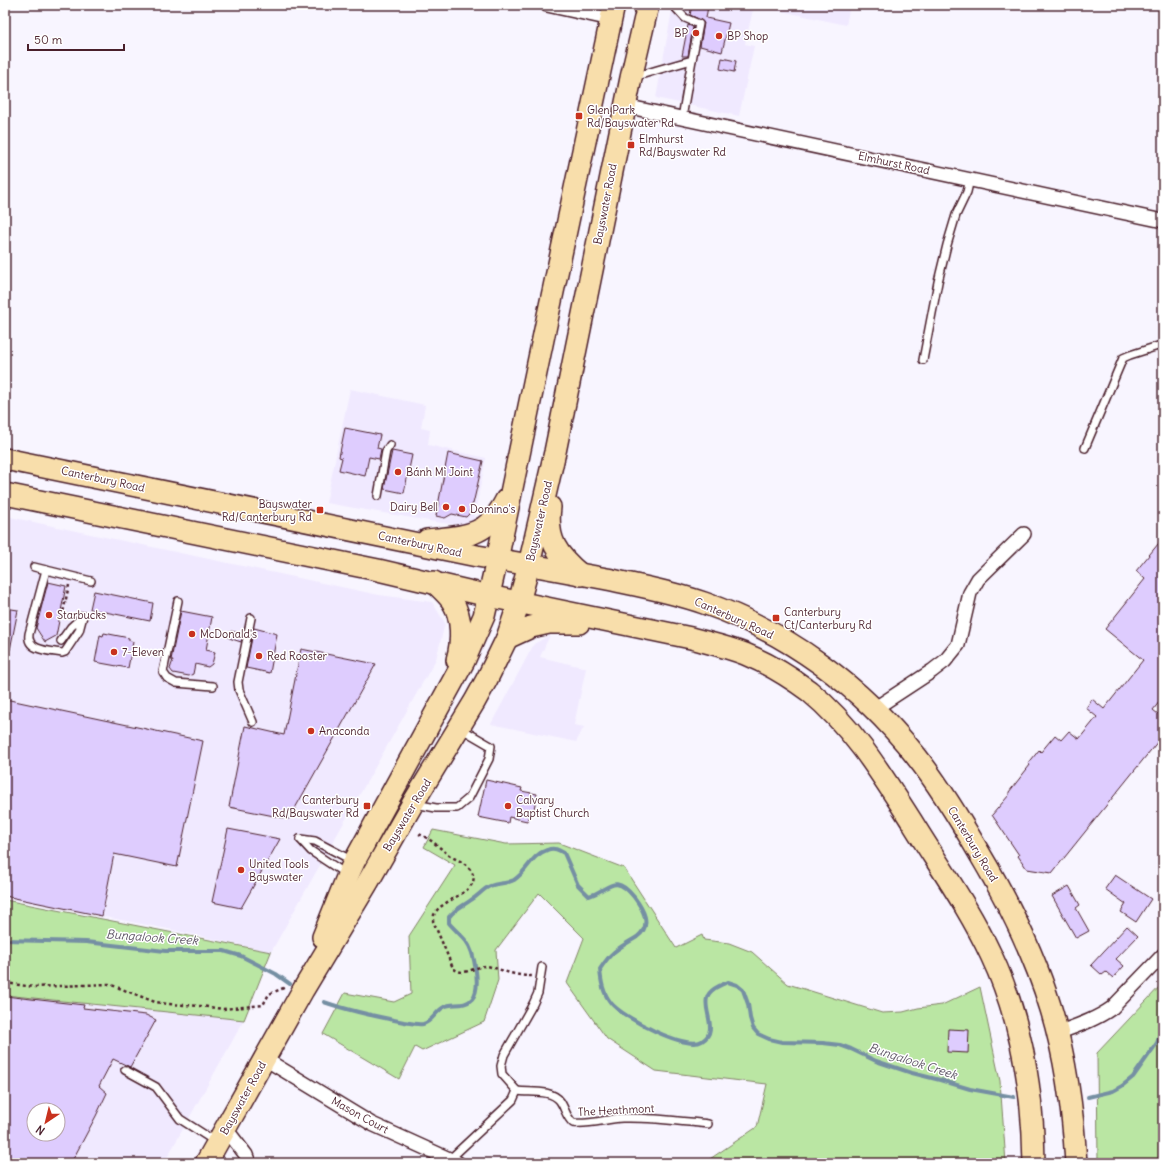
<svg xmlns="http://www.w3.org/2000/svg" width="1168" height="1168" font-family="Delius,sans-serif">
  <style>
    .built { fill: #f0e9ff; fill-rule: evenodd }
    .green { fill: #bae6a3; stroke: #828267 }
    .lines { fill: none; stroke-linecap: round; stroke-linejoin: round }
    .stream { stroke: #758fa3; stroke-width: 4 }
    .building { fill: #deccfe; stroke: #4a1f2b; fill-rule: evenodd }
    .lane-casing { stroke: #4a1f2b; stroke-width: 10 }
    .street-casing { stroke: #4a1f2b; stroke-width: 16 }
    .primary-casing { stroke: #4a1f2b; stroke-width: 24 }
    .path { stroke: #4a1f2b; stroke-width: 2.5; stroke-dasharray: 3 3; stroke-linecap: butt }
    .lane { stroke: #fff; stroke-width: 7 }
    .street { stroke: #fff; stroke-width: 13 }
    .primary { stroke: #f8deab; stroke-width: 21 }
    .poi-dot { fill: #c8321e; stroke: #fff; stroke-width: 1.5 }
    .labels { text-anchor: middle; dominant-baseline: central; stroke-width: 3; stroke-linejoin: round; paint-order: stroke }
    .poi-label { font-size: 11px; fill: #4a1f2b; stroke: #fff; text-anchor: start }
    .street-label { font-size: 11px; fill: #4a1f2b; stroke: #fff }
    .water-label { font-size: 12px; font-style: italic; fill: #605767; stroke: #fff }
  </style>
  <rect width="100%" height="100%" fill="#f8f5ff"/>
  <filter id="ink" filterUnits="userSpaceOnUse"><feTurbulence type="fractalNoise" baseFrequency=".025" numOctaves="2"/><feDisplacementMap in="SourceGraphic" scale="8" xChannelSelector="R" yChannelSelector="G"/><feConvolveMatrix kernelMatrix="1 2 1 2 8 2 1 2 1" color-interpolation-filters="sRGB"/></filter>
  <g filter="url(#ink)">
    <g class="built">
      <path d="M673,5H850L846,25L754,5L745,44L754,46L739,116L656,98Z"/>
      <path d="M350,389L425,405L421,428L430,430L428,445L486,458L472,527L435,522L326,503Z"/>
      <path d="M5,516L379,595L432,602L445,623L436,659L271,952L168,929L5,898Z"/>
      <path d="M550,635L540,657L586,668L574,725L584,727L576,742L491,724L534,644Z"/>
      <path d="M5,995L244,1020L164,1163H5ZM34,1110H58V1134H34Z"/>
    </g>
    <g class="green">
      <path d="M433,830L506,844L559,843L624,868L676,948L702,935L704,940L729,943L752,952L788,984L882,1013L903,1012L918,1008L942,1005L980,987L1000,1081L1006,1163H704L757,1127L767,1084L656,1071L607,1039L567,983L584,938L539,893L496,950L498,980L484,1022L422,1051L415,1047L399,1079L323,1034L345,993L394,1002L411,994L409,936L455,865L424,847Z"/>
      <path d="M5,900L271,952L244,1020L5,995Z"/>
      <path d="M1163,983V1163H1098L1097,1053Z"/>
    </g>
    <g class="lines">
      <g class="stream">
        <path d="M5,940L86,942L165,951H224L241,956L276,974L290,984"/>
        <path d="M324,1002C350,1011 378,1017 404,1022C410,1023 417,1025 423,1024C432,1022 436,1011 444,1007C452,1002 464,1008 472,999C482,988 474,951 466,941C461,935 454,929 449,923V917C455,909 463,906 471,900C478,896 482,890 490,886C498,883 506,884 514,880C528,871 531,855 547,850C554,847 559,850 564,853L578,885L589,896C609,890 614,872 634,897C643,909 653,925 637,937C629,942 621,946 614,952C608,957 604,963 600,969C601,982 603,993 611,1003C622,1017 686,1051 702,1041C719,1031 703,1011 707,998C709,989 721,985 728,982L737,985L743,990L748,1004L750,1018L753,1028L758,1034L769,1039L782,1042L823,1043L840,1045L851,1049L876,1061L912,1073L940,1080L970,1089L1014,1097"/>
        <path d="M1088,1097L1113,1091L1122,1086L1133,1077L1157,1043L1163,1026"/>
      </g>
    </g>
    <g class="building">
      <path d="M692,5H702L708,6L706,18L729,23L722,52L700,46L704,23L701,20L690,15Z"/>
      <path d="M688,25L693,27L688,56H682Z"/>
      <path d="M722,58L736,61L734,72L720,69Z"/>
      <path d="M345,428L380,435L377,448L381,449L379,459L369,457L365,476L339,470L342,458L339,457Z"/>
      <path d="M392,451L412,455L404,493L384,489Z"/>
      <path d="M448,453L483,461L473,504H472L469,514L466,517L452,514L445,518L436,516Z"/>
      <path d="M1163,538V697L1153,710L1163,718V735L1052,873L1027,869L1018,856L1019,855L992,815L1009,795V792L1030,765L1028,764L1039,750L1041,752L1055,735L1061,740L1069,731L1079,739L1097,717L1086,708L1092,699L1104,709L1143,660L1105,629L1145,579L1136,571Z"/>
      <path d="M48,582L66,586L56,636L45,642L36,628Z"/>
      <path d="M94,591L153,603L150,621L90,609Z"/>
      <path d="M5,608L18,610L10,650H5Z"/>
      <path d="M181,611L212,617L206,650L215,652L212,664L208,667L195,664L193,674L189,676L173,673L170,669L173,660H171Z"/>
      <path d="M254,628L277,634L270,673L246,668Z"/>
      <path d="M231,631L243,634L241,642L229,638Z"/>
      <path d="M104,633L129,638V640L133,642L128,668L95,662L100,635L103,636Z"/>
      <path d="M301,649L376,664L289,819L229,807L245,726L284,735Z"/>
      <path d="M5,699L203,741L177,867L114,854L102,916L5,896Z"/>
      <path d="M486,780L522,788L521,791L537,794L533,814H529L527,821L509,817L508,823L478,817Z"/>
      <path d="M228,829L280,839L241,908L212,902Z"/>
      <path d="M1115,875L1151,899L1136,922L1121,912L1126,904L1105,889Z"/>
      <path d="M1069,886L1080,905L1076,908L1089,931L1076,938L1052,896Z"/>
      <path d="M1127,926L1138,936L1116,959L1124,966L1113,978L1106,972L1102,975L1091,965Z"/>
      <path d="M5,996L84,1005L83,1008L146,1015L156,1020L130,1067L113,1059L99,1086L107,1093L96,1116L71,1163H5ZM34,1110H58V1134H34Z"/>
      <path d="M948,1029L969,1030L968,1053L947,1052Z"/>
    </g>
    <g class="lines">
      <g class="lane-casing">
        <g id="lane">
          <path d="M634,77L657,70L692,60L699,24L685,18L673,5"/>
          <path d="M682,118L692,60"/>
          <path d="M923,360L938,282L947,245L956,215L967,192L970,179"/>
          <path d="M1085,448L1123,358L1130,355L1161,345L1163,343"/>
          <path d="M378,496L386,451L390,445"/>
          <path d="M34,567L91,581"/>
          <path d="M46,570L29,634C26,651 51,651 62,653L65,652L79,631L83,616"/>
          <path d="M178,601L163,672L167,678L176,683L213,686"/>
          <path d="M251,618L238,682L239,690L253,722"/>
          <path d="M61,641L71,627L83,616"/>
          <path d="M415,804L436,808H457L469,798L489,759L491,746L460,728"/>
          <path d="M300,839L311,851L346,874"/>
          <path d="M300,839L315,841L353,861"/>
          <path d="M125,1070L156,1087L180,1119L216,1142"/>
          <path d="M517,1091C530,1093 551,1089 560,1101C565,1108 566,1117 573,1123C589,1125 606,1119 622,1118C651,1117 679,1121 708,1124"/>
          <path d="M450,1159L513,1100L517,1091L502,1074L501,1066L504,1055L533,1004L538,993L542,967"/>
        </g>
      </g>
      <g class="street-casing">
        <g id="street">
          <path d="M547,5L611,19"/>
          <path d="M625,106L1163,221"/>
          <path d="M874,709L932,671L945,661L958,645L970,593L978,579L1024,534"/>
          <path d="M1057,1033C1076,1026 1095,1020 1112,1008L1163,955"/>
          <path d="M265,1059L372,1124L458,1163"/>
          <path d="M226,1129L246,1155L249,1163"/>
        </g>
      </g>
      <g class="primary-casing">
        <g id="primary">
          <path d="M5,459L477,556C499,560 520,563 542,567C564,571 586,575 607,579C640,586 673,592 704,603C788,632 861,686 916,756C939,785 959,818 978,851C1008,901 1034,953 1051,1009C1066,1059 1073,1111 1076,1163"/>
          <path d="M5,494L378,570L489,596L691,638C709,643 727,647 745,654C767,663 790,677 809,691C853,727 882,775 912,822C939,866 969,908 991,955C1022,1020 1033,1092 1034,1163"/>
          <path d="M550,507C546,540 557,555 581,575"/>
          <path d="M427,540C464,536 487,538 506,500"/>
          <path d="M434,582C440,588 447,594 452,601C463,618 462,642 457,660"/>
          <path d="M507,638L531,627L549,623H579"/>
          <path d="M323,937L348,875L354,862L464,661L484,616L497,560L547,320L614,5"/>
          <path d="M206,1163L303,990L368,882L413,803L475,701L487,679L507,638L519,602L529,565L555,452L631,78L648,5"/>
        </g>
      </g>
      <g class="path">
        <path d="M62,617L69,585"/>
        <path d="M419,834C423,836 427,838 430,840C438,845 444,852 452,857C457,860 464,862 468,867C490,891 440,898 434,915C434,915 433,921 433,921L453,968C464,978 474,966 486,966C494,967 503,971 510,973C518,975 525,976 532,976"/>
        <path d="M5,983L34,987L109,984L155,1002L168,1004L201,1006L223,1009L263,1005L269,994L286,987"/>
      </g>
      <use href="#lane" class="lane"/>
      <use href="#street" class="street"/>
      <use href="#primary" class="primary"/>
    </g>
  </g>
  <g class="poi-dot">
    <circle cx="696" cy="33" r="4"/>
    <circle cx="719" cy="36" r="4"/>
    <rect x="575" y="112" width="8" height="8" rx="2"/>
    <rect x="627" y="141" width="8" height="8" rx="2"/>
    <circle cx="398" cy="472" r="4"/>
    <circle cx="446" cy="507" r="4"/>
    <circle cx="462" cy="509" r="4"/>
    <rect x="316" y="506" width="8" height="8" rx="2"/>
    <circle cx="49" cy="615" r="4"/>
    <rect x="772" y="614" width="8" height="8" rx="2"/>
    <circle cx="192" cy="634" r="4"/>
    <circle cx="114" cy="652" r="4"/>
    <circle cx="259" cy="656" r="4"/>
    <circle cx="311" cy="731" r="4"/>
    <rect x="363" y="802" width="8" height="8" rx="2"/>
    <circle cx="508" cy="806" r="4"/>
    <circle cx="241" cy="870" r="4"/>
  </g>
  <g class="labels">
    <g class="poi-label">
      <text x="688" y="33" text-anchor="end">BP</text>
      <text x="727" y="36">BP Shop</text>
      <text x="587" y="110">Glen Park<tspan x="587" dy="13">Rd/Bayswater Rd</tspan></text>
      <text x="639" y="139">Elmhurst<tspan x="639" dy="13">Rd/Bayswater Rd</tspan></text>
      <text x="406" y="472">Bánh Mì Joint</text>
      <text x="312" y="504" text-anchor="end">Bayswater<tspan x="312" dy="13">Rd/Canterbury Rd</tspan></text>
      <text x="438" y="507" text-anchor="end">Dairy Bell</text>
      <text x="470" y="509">Domino's</text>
      <text x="784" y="612">Canterbury<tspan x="784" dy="13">Ct/Canterbury Rd</tspan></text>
      <text x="57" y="615">Starbucks</text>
      <text x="200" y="634">McDonald's</text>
      <text x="122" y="652">7-Eleven</text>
      <text x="267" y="656">Red Rooster</text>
      <text x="319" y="731">Anaconda</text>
      <text x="359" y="800" text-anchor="end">Canterbury<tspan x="359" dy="13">Rd/Bayswater Rd</tspan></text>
      <text x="516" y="800">Calvary<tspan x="516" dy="13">Baptist Church</tspan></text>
      <text x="249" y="864">United Tools<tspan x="249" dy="13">Bayswater</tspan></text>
    </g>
    <g class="street-label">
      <text transform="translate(894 163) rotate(12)">Elmhurst Road</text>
      <text transform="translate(605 204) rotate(-79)">Bayswater Road</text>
      <text transform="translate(103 479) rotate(12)">Canterbury Road</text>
      <text transform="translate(539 521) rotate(-77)">Bayswater Road</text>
      <text transform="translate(420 544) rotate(12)">Canterbury Road</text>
      <text transform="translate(734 618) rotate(24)">Canterbury Road</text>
      <text transform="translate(407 815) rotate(-59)">Bayswater Road</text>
      <text transform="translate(973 844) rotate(59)">Canterbury Road</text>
      <text transform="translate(243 1098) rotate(-61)">Bayswater Road</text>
      <text transform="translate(616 1110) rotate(-3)">The Heathmont</text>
      <text transform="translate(360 1115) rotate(29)">Mason Court</text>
    </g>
    <g class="water-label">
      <text transform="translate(152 937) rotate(4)">Bungalook Creek</text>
      <text transform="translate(913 1061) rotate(18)">Bungalook Creek</text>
    </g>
  </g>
  <rect width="1168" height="1168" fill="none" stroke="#fff" stroke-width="20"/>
  <rect x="10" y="10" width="1148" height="1148" fill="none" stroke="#4a1f2b" stroke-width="1.5" filter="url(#ink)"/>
  <g transform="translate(46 1122) rotate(215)"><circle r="19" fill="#ffffff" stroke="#b7a5aa"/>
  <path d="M0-3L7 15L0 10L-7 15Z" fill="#c8321e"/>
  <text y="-6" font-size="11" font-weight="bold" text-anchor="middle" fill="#4a1f2b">N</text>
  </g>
  <path d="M28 44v6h96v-6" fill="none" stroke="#4a1f2b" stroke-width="2"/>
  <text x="34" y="44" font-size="12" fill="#4a1f2b" stroke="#ffffff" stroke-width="3" paint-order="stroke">50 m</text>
</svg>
